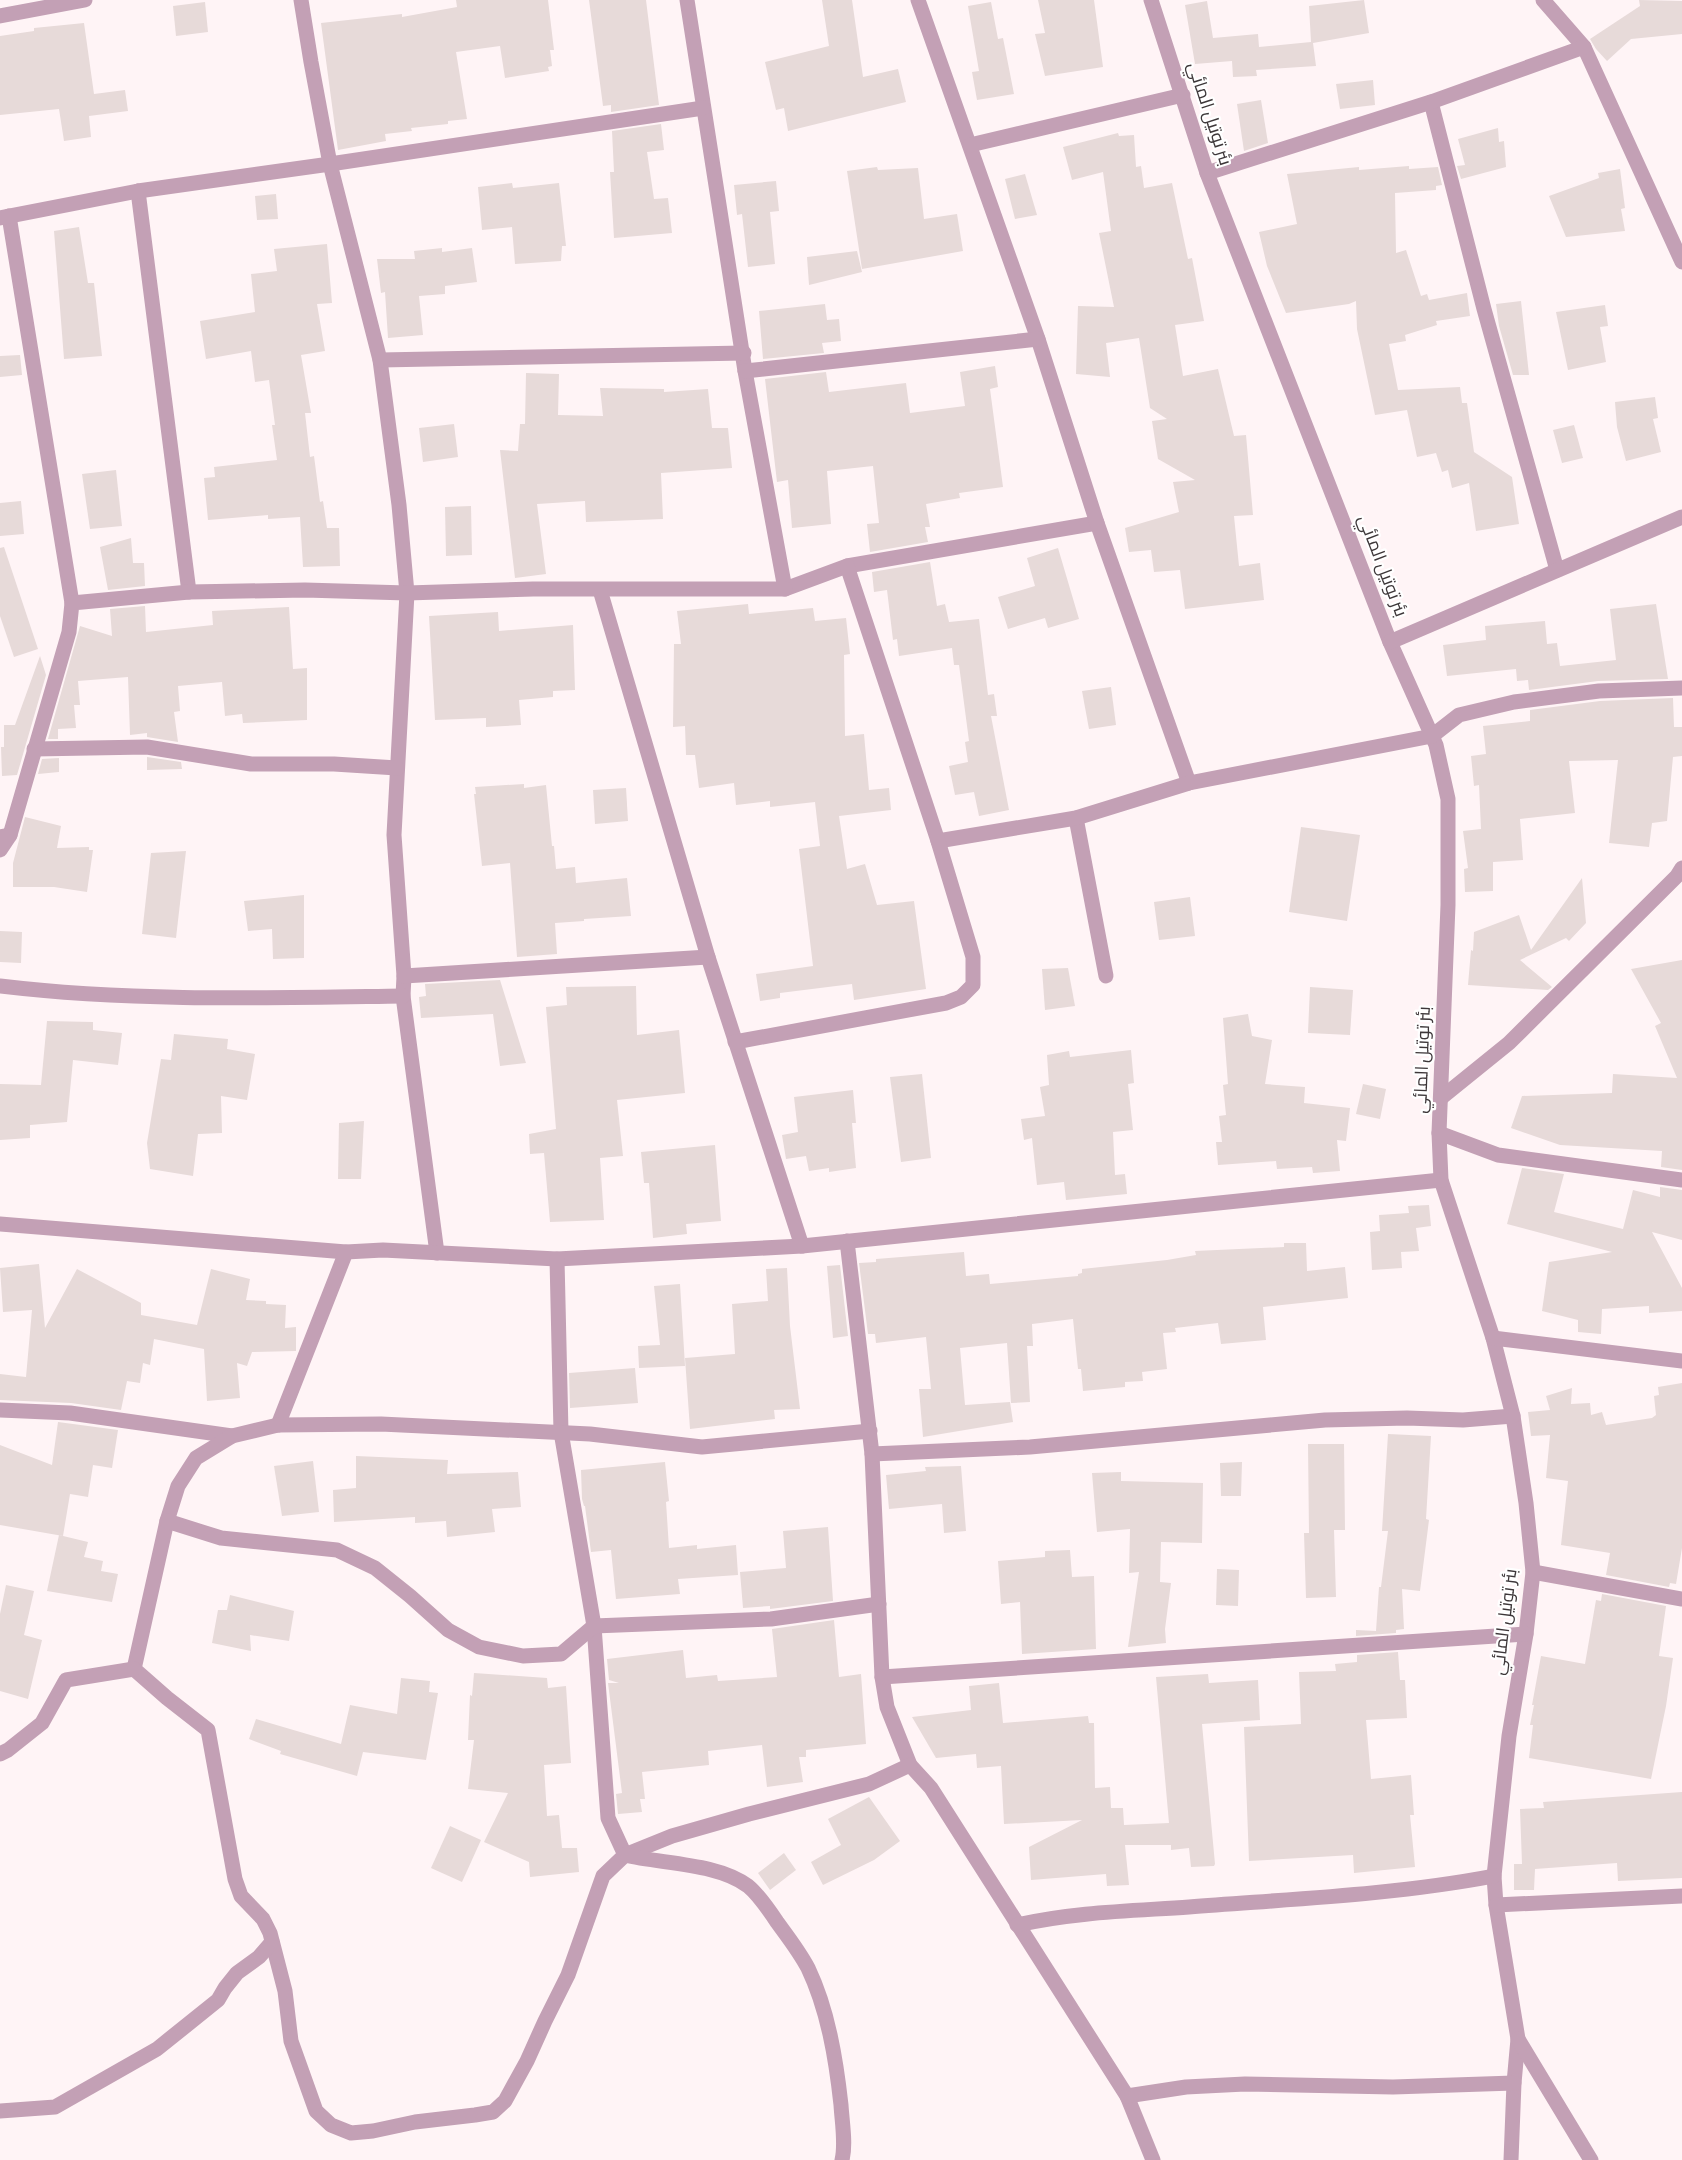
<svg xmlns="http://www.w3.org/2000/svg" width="1682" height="2160" font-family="'Alegreya Sans',Cairo,sans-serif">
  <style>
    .building { fill: #e7dad9 }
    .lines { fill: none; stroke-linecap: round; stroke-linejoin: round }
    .minor { stroke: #c3a0b5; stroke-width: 15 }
    .labels { text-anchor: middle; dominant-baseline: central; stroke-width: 4.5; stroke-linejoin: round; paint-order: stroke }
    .street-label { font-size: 18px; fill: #3d3739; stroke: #fff }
  </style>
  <rect width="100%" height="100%" fill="#fff4f6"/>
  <g class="building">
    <path d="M456,0H548L554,50H550L552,66L548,67L549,71L505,78L500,46L456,52L467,119L448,121V124L411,128L412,131L385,134L386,141L338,150L321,23L402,14V17L457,7Z"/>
    <path d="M589,0H646L659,105L611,112V105L603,106Z"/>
    <path d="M822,0H852L863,77L898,69L906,102L788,131L784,108L776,110L765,62L829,46Z"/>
    <path d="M1038,0H1094L1103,67L1045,76L1035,34L1045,33Z"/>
    <path d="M1364,0L1369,33L1313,43L1316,66L1256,70L1257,76L1233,77L1232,61L1195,64L1185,5L1207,1L1213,38L1258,34L1259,47L1311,42L1309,6Z"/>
    <path d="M1639,0L1682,1V34L1631,39L1607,61L1596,49L1590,39L1640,6Z"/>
    <path d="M205,2L208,32L176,36L173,6Z"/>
    <path d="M991,2L998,39L1003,38L1014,94L977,100L972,72L979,71L968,6Z"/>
    <path d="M84,23L94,94L125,90L128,111L89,116L91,137L64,141L59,109L0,115V36L34,31V28Z"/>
    <path d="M1373,80L1375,105L1340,109L1336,84Z"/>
    <path d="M1261,100L1268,143L1244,151L1237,104Z"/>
    <path d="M661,124L664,150L647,152L654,199L668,198L672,233L614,238L610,172H614L612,131Z"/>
    <path d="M1498,128L1499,142L1504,141L1506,167L1461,179L1457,166L1465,165L1458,139Z"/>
    <path d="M1118,133L1119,136L1134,135L1136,167L1141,166L1144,188L1172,183L1188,259L1192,258L1204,321L1175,325L1183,376L1218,369L1234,436L1246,435L1253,515L1234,516L1239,566L1260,563L1264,600L1185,609L1180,570L1154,572L1151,550L1129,552L1125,528L1179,512L1173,482L1195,480L1158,459L1152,421L1167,419L1150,408L1139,338L1106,343L1110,377L1076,374L1078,306L1114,307L1099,233L1111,231L1103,172L1072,180L1063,147Z"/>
    <path d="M1409,166V169L1438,167L1442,185L1436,186V190L1395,193L1396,253L1406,250L1421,296L1427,294L1429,300L1467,293L1470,316L1436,321L1437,325L1405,335L1406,341L1389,344L1398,390L1460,387L1462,403H1467L1474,452L1512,477L1519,524L1476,531L1469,483L1452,488L1448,470L1442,472L1436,453L1417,457L1407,410L1375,415L1357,329L1356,301L1349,304L1286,313L1267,266L1259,232L1297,224L1287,174L1359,167V170Z"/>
    <path d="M877,167L878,170L918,168L924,219L957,214L963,251L862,269L847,171Z"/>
    <path d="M1620,169L1625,208L1621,209L1625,231L1566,237L1549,196L1599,178L1598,173Z"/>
    <path d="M1025,174L1037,215L1015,219L1005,179Z"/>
    <path d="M776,181L779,211L770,212L775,264L748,267L742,214L737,215L734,185Z"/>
    <path d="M512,183L513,188L559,183L566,246H562L561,261L515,264L512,227L482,230L478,187Z"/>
    <path d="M276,194L278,219L257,220L255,196Z"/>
    <path d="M79,227L88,283H94L102,356L64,359L54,231Z"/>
    <path d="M327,244L332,303L317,304L325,351L301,355L311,413H305L310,457L314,456L320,502L323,501L327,528H339L340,566L303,567L300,517L268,519V515L208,520L204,478L215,477L214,467L277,460L272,425H275L269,380L255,382L251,351L206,359L200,321L255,312L251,274L277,271L274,249Z"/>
    <path d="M442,248V252L472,248L477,282L445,286V294L419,296L423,335L388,338L385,292L381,293L377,259H415L414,251Z"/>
    <path d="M857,251L862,272L809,285L807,257Z"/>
    <path d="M1521,301L1529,375H1513L1499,326L1496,304Z"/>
    <path d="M825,304L827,320L839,319L841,341L822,343L824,353L763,359L759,311Z"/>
    <path d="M1605,305L1608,326L1600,327L1606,362L1568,370L1556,312Z"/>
    <path d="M20,355L22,375L0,377V356Z"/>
    <path d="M995,366L998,387L990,389L1003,487L959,493L960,498L926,504L930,527H925L928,542L870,552L867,524L879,523L873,466L827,471L831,524L792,528L788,480L777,482L765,379L826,372L829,392L906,383L910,413L965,406L960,372Z"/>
    <path d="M526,373L559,374L558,415L603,416L600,388L664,389V392L708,389L712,428H728L732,468L661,473L663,519L586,522L585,501L537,504L546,574L515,578L500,450L518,451L520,424H525Z"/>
    <path d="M1655,397L1658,418L1653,419L1661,452L1626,461L1617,427L1615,402Z"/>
    <path d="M454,424L458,457L423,462L419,428Z"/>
    <path d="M1574,425L1583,458L1562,463L1553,430Z"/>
    <path d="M116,470L122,526L90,529L82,474Z"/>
    <path d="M21,501L24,534L0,536V503Z"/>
    <path d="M471,506L472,555L446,556L445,507Z"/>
    <path d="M131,538L133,563H144L145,586L108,590L100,547Z"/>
    <path d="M4,547L38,649L14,657L0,616V548Z"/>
    <path d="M1058,548L1079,619L1048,628L1045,618L1008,629L998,597L1035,586L1027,558Z"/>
    <path d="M930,562L937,606L945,604L949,622L979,619L988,695L994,694L997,716H991L1009,810L979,816L974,792L955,795L949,766L968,762L965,742L969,741L959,665H954L952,648L899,656L897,639L893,640L887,590L874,592L872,572Z"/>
    <path d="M748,604L749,614L813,608L815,621L846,618L850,654L844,655L845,736L864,734L869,790L889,788L891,810L839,816L847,869L865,864L877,905L914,901L926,989L854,1000L852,984L780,993V998L760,1001L756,974L813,966L799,849L820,846L815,802L770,807V801L736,805L734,783L699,788L695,755H686L685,726L673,727L674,644H681L677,611Z"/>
    <path d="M1656,604L1668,679L1598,681L1529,690L1528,680L1517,681L1516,669L1447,676L1443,645L1486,640L1485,626L1545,621L1547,644L1557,643L1560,666L1616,660L1610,609Z"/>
    <path d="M145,606L146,632L213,625L212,611L289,607L293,669L307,668V720L243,723L242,714L225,716L222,682L178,686L180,711L174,712L178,742L147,737V733L130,735L128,677L78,681L80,705H74L76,728L58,729V739H48L80,626L112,636L110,609Z"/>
    <path d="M498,612L499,631L573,625L575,690L553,691V697L519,700L521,725L486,727V718L435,720L429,616Z"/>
    <path d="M40,656L46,675L17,775L2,776L1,747H4V725H15Z"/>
    <path d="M1111,687L1116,725L1089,729L1082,691Z"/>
    <path d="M1673,698L1674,727H1682V756L1673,757L1667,821L1652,823L1649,847L1609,843L1618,760L1569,761L1575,813L1520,819L1523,860L1493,862V891L1465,892L1464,869L1468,868L1463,831L1481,829L1479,785L1474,786L1471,756L1486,754L1483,726L1530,721V710L1600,701Z"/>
    <path d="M147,757L181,762L182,769L147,770Z"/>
    <path d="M59,758V772L38,774L42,759Z"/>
    <path d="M524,784V788L546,785L552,846H554L556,869L575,867L576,883L627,878L631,916L584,919V921L555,923L557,954L517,957L510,863L482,866L474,794H476L475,787Z"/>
    <path d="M626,788L628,821L595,824L593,790Z"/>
    <path d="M25,817L61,826L57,848L89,847V850H93L87,892L54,887H13V863Z"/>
    <path d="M1301,827L1360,835L1347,921L1289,912Z"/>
    <path d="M186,851L176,938L142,934L151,853Z"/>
    <path d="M1582,878L1586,923L1569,941L1566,938L1520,960L1552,987L1548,990L1468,985L1471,950L1473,951L1474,932L1519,915L1531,950Z"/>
    <path d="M304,895V958L273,959L272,929L248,931L244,901Z"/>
    <path d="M1190,897L1195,936L1159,940L1154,902Z"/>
    <path d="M0,931L22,932L21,963L0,962Z"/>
    <path d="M1682,960V1170L1661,1167L1662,1151L1560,1145L1511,1128L1522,1096L1612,1093L1613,1074L1677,1078L1655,1026L1661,1023L1631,969Z"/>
    <path d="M1068,968L1075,1006L1045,1010L1042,969Z"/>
    <path d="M500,980L526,1063L500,1066L493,1014L421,1018L419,997L426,996L425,984Z"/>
    <path d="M636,986L637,1035L679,1030L685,1093L617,1100L623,1156L600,1158L604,1220L550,1222L544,1153L530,1154L529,1134L556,1129L546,1007L567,1005L566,987Z"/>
    <path d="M1310,987L1353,990L1350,1035L1308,1033Z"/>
    <path d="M1248,1014L1252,1036L1272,1040L1265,1084L1305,1087L1304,1103L1350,1108L1346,1141L1337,1140L1340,1171L1313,1173L1312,1167L1277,1169L1276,1161L1218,1165L1216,1142H1222L1219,1116L1226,1115L1223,1085L1228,1084L1223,1018Z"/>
    <path d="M47,1021L93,1022V1030L122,1033L118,1065L73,1060L67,1122L30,1125V1138L0,1140V1084L41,1085Z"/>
    <path d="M174,1034L228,1039L227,1049L255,1054L247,1100L221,1096L222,1133L198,1134L193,1176L150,1169L147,1143L161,1059L171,1060Z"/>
    <path d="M1131,1050L1134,1083L1128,1084L1133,1130L1113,1132L1115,1175L1125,1174L1127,1194L1066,1200L1064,1182L1037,1185L1032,1138L1024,1140L1021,1119L1045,1116L1040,1087L1049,1085L1047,1055L1069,1051L1070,1057Z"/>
    <path d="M922,1074L931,1158L901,1162L890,1077Z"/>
    <path d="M1363,1084L1386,1089L1380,1119L1356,1114Z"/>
    <path d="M853,1090L856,1123H852L856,1168L829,1172V1168L809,1171L806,1156L786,1159L782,1135L798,1132L794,1097Z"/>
    <path d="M364,1121L361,1179H338L339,1123Z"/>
    <path d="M715,1145L721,1221L686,1224L687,1234L653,1238L649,1183H644L641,1152Z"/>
    <path d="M1522,1168L1564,1174L1554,1212L1623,1229L1633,1190L1660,1197V1187L1682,1190V1240L1652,1232L1682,1288V1311L1649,1313V1306L1602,1309L1601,1334L1578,1332V1320L1542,1311L1549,1262L1612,1252L1507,1224Z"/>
    <path d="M1429,1205L1431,1226L1416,1228L1419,1251L1401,1252L1402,1268L1372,1270L1370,1232L1380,1231L1379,1215L1409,1213L1408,1206Z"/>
    <path d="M1284,1243H1306L1307,1271L1345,1267L1348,1298L1263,1307L1266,1340L1221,1344L1218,1323L1175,1328L1176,1332L1163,1333L1167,1369L1142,1372L1143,1381L1125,1382V1387L1083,1391L1081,1369H1078L1073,1319L1032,1324L1033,1346H1027L1030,1402L1011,1403L1007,1343L960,1348L965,1405L1010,1402L1013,1422L923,1437L919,1389H931L926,1337L876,1343L875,1334H868L859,1263L876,1262V1259L964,1252L966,1276L989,1274L990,1284L1078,1276V1274L1082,1273V1269L1167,1260L1196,1255L1195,1251L1284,1247Z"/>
    <path d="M39,1264L45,1328L77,1269L141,1303V1315L197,1325L211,1269L250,1279L246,1300L266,1301V1304L286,1305L285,1328L296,1327V1351L252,1352L247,1366L237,1363L240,1398L207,1401L204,1349L154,1339L150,1365L143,1363L140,1383L127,1381L121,1410L71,1403L0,1400V1374L26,1377L32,1310L3,1312L0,1268Z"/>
    <path d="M840,1265L848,1336L833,1338L827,1266Z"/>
    <path d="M787,1268L790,1326L800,1409L774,1410L775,1419L690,1429L685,1358L735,1354L732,1304L768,1301L766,1269Z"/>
    <path d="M680,1284L685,1366L639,1368L638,1346L660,1345L654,1286Z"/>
    <path d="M635,1368L638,1403L570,1408L569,1373Z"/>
    <path d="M1682,1383V1548L1676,1584L1670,1583L1669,1587L1606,1575L1610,1553L1561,1545L1568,1481L1546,1478L1550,1435L1531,1436L1528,1412L1550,1410L1546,1396L1572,1388L1571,1404L1590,1403L1591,1415L1602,1412L1606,1425L1652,1418L1656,1415L1654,1396L1659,1395L1658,1387Z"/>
    <path d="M58,1422L118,1430L112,1468L93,1465L88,1497L70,1494L63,1536L0,1525V1445L52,1465Z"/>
    <path d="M1388,1434L1431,1436L1426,1519L1429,1520L1420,1591L1402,1589L1404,1629L1396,1630V1633L1356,1636V1630L1376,1631L1379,1587H1381L1388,1531H1382Z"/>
    <path d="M1308,1444H1344L1345,1530H1334L1336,1597L1306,1598L1304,1533H1309Z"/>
    <path d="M356,1456L448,1460L447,1474L518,1472L521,1507L492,1509L495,1532L447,1537L446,1521L415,1523V1517L334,1522L333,1490L356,1488Z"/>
    <path d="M313,1461L319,1512L282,1516L274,1466Z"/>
    <path d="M665,1462L669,1501L666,1502L669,1548L697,1545V1549L736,1545L738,1575L678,1579L680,1594L616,1599L611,1550L591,1552L585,1506H584L582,1499L581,1470Z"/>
    <path d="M1242,1462L1241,1496H1221L1220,1463Z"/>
    <path d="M961,1466L966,1531L944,1533L942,1504L889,1509L886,1475L926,1471L925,1467Z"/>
    <path d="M1121,1472V1481L1203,1483L1202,1543L1161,1542L1160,1582L1171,1583L1165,1629L1166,1643L1128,1647L1139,1572L1129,1573L1130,1529L1097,1532L1092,1473Z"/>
    <path d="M828,1527L833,1601L770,1609V1606L743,1608L740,1572L786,1568L783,1531Z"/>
    <path d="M59,1535L88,1542L84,1557L103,1561L101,1571L118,1574L112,1602L47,1591Z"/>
    <path d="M1070,1550L1072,1577L1094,1576L1096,1649L1022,1654L1020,1602L1001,1604L998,1561L1045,1557V1551Z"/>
    <path d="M1217,1569L1239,1570L1238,1606L1216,1605Z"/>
    <path d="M6,1585L34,1591L24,1635L42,1640L28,1699L0,1691V1614Z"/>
    <path d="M1602,1594L1666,1606L1659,1656L1673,1658L1666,1706L1651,1779L1529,1758L1533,1725H1530L1534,1705H1532L1541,1656L1585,1664L1596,1600L1601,1601Z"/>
    <path d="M230,1595L294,1611L289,1641L250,1635L251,1651L212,1643L218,1610H227Z"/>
    <path d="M834,1620L839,1677L861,1674L866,1744L806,1750V1757H799L803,1782L767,1787L762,1745L708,1751L709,1765L642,1772L645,1799H640L642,1812L618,1814L616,1794L622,1793L608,1683H619L609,1680L607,1659L683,1650L686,1678L717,1675L718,1681L777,1677L772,1629Z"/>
    <path d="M1398,1652L1400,1680H1405L1407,1718L1366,1720L1371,1779L1411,1775L1414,1815H1410L1415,1867L1354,1873L1353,1855L1249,1861L1244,1727L1301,1724L1299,1672L1336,1671L1335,1664L1357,1662V1655Z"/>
    <path d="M474,1673L547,1678L548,1688L566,1686L571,1763L544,1765L547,1816L559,1815L562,1848H577L579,1872L530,1877L529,1862L484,1842L508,1793L468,1789L474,1740H468L470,1695L472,1696Z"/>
    <path d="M1208,1674L1209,1683L1258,1680L1260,1720L1202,1724L1215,1864L1214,1866L1191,1867L1189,1848L1171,1850V1845H1125L1129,1885L1107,1886L1106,1874L1031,1880L1029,1847L1082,1820L1004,1824L1001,1766L977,1768L976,1754L936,1758L912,1717L971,1710L969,1686L999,1683L1003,1723L1088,1716L1089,1723H1094L1095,1788L1110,1787L1111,1808H1123L1124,1825L1169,1823L1156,1677Z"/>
    <path d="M401,1678L430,1681L429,1692L438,1693L426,1760L363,1752L357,1776L280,1754L281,1751L249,1739L256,1719L341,1744L350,1705L397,1714Z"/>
    <path d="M1682,1792V1878L1618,1881L1617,1863L1535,1869L1534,1890H1514V1864H1522L1520,1809L1544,1808L1543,1802Z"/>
    <path d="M869,1797L900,1841L874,1860L823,1885L811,1862L841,1845L828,1819Z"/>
    <path d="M450,1826L481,1840L462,1882L431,1868Z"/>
    <path d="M784,1853L796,1870L770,1890L758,1873Z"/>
  </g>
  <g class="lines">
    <g class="minor">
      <path d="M301,0L311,62L330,164L380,360L399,505L407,593L394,835L404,976L403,996L437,1253"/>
      <path d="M687,0L745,371L785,589L847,566L1097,523"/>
      <path d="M918,0L1038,339L1097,523L1189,783"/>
      <path d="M1151,0L1207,173L1390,642L1436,745L1448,799V905L1439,1133L1441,1180L1493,1338L1513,1416L1526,1503L1533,1572L1526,1634L1509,1736L1494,1876L1496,1905L1518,2039L1514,2083L1511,2160"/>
      <path d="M1543,0L1584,47L1682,262"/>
      <path d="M0,16L85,0"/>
      <path d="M1431,102L1484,309L1557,570"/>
      <path d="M970,145L1183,95"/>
      <path d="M1207,173L1431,102L1584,47"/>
      <path d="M138,191L189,592"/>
      <path d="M9,216L72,603"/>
      <path d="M0,218L138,191L330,164L703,108"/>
      <path d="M380,360L744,353"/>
      <path d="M745,371L1038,339"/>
      <path d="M600,590L708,957L802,1246"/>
      <path d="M1390,642L1682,517"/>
      <path d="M34,749L147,747L251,764H334L397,768"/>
      <path d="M1076,818L1106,976"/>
      <path d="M10,835L69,632L72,603L189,592L305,590L407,593L533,589H785"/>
      <path d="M0,837L10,835L0,850"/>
      <path d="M938,841L1076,818L1189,783L1432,736L1459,715L1514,702L1599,691L1682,688"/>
      <path d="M404,976L708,957"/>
      <path d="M0,986C134,1002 269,998 403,996"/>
      <path d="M735,1042L946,1003L961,997L973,985V957L938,841L847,566"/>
      <path d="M1441,1098L1509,1043L1677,876L1682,868"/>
      <path d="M1439,1133L1498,1155L1682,1180"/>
      <path d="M0,1224L346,1252L383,1250L557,1259L802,1246L1441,1180"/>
      <path d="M847,1241L872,1454L882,1677L887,1707L910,1765L931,1788L1127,2096L1153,2160"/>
      <path d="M557,1259L561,1432L594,1626L608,1818L625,1855"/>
      <path d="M1493,1338L1682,1361"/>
      <path d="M0,1410L70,1413L232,1436"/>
      <path d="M278,1425L346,1252"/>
      <path d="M870,1431L702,1447L590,1434L381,1424L278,1425L232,1436L196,1458L178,1486L167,1521L134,1669L167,1698L208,1730L235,1879L241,1896L263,1919L270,1933L285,1991L291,2041L316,2111L331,2125L351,2133L373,2131L415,2122L475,2115L493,2112L505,2101L527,2061L545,2021L568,1975L603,1876L625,1855L672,1836L749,1814L869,1784L910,1765"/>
      <path d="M872,1454L1030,1447L1325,1420L1407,1418L1463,1420L1513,1416"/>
      <path d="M167,1521L221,1538L337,1550L375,1568L410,1596L448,1630L479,1647L523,1656L561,1654L594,1626L771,1619L879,1604"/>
      <path d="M1533,1572L1682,1599"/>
      <path d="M882,1677L1526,1634"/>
      <path d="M0,1754L8,1750L42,1723L66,1680L134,1669"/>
      <path d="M625,1855C662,1864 718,1863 748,1886C759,1895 769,1910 777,1922C788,1937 799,1951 808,1968C828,2010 836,2059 841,2105C842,2122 846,2144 842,2160"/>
      <path d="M1496,1905L1682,1896"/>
      <path d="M1017,1925C1074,1912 1131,1911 1189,1907C1291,1899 1394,1895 1494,1876"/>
      <path d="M1518,2039L1591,2160"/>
      <path d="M1127,2096L1186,2087L1245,2084L1393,2087L1514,2083"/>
      <path d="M0,2111L55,2107L157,2049L218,2000L225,1988L237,1973L259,1957L272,1942"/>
    </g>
  </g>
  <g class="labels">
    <g class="street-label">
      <text transform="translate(1209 114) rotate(72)">بئر توتيل المائي</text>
      <text transform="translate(1382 566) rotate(69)">بئر توتيل المائي</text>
      <text transform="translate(1423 1060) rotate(-88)">بئر توتيل المائي</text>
      <text transform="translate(1505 1622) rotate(-83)">بئر توتيل المائي</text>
    </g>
  </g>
</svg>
